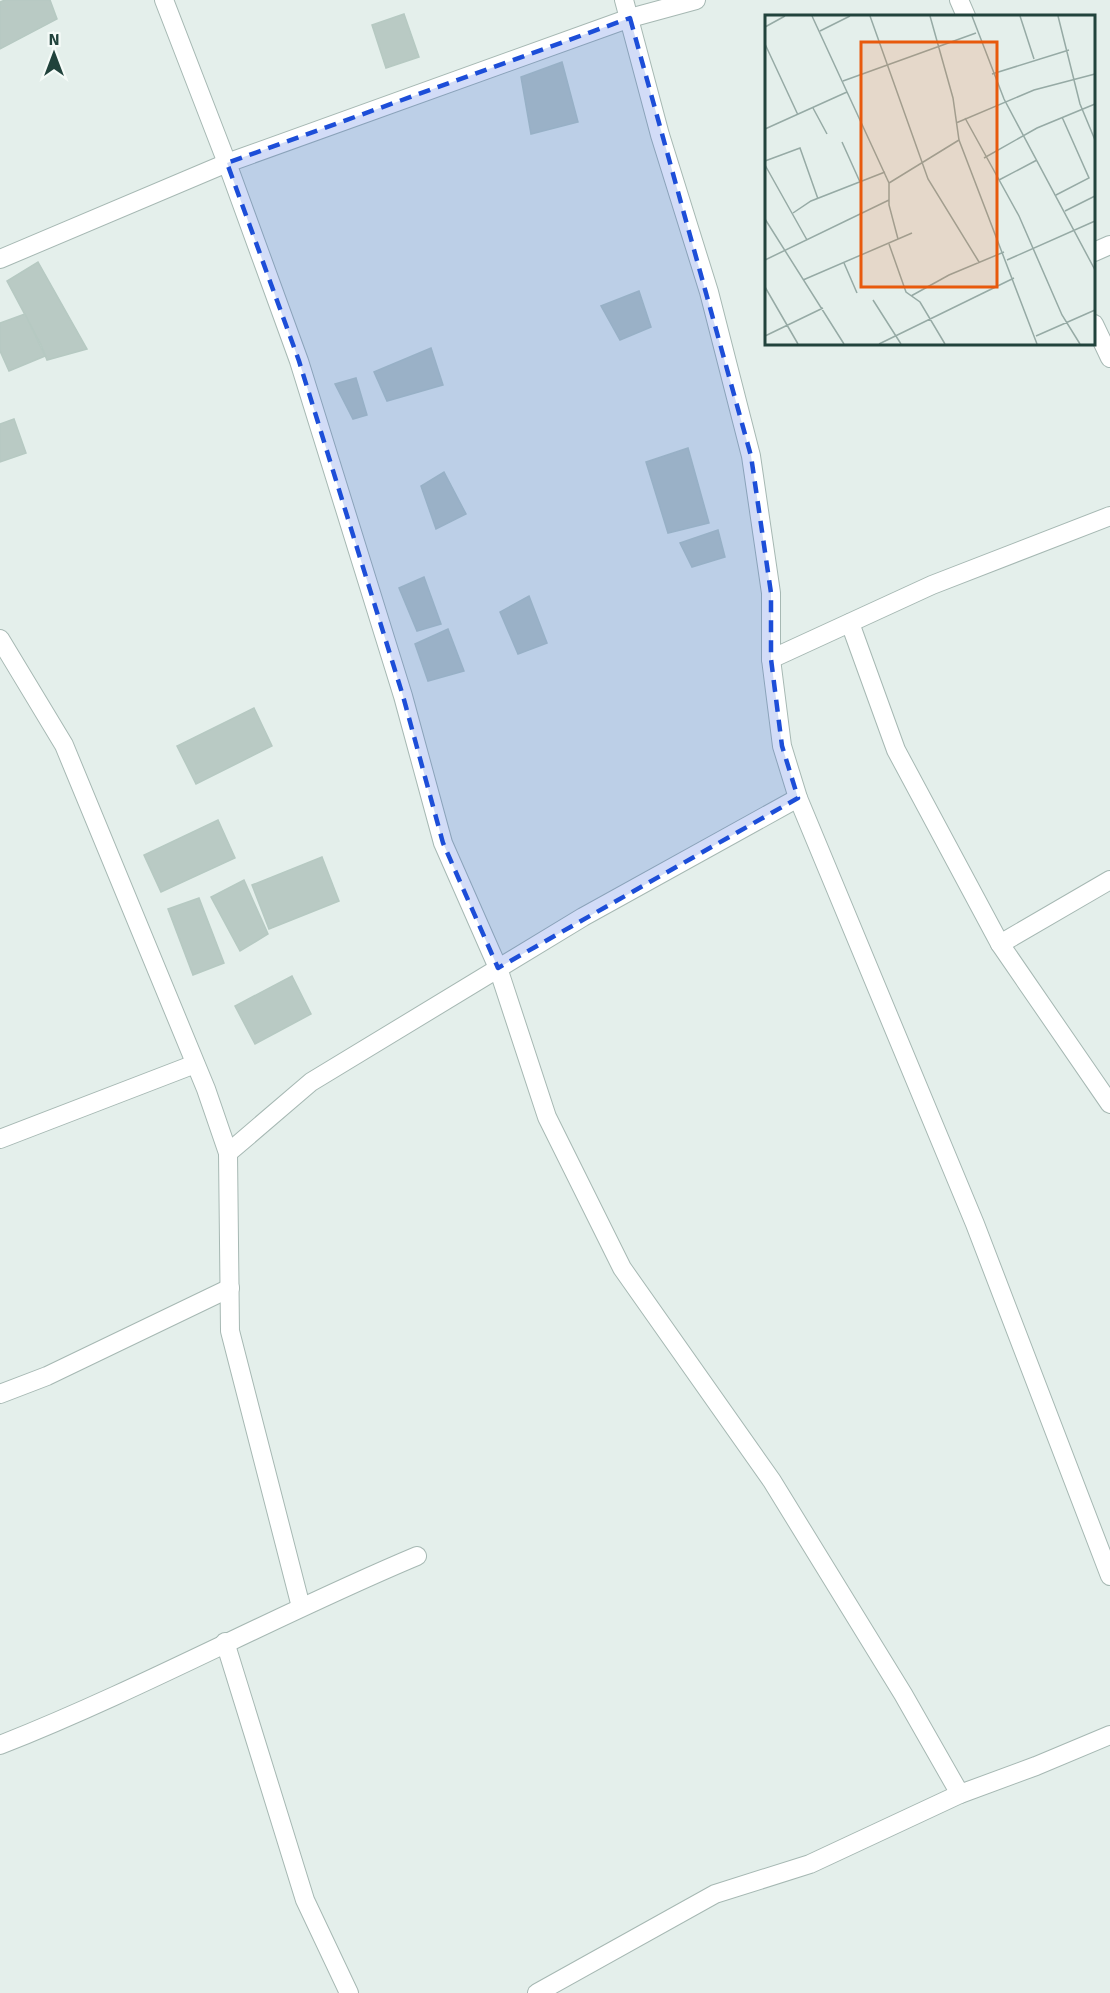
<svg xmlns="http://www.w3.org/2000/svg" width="1110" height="1993" font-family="Signika,sans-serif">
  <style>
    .building { fill: #b9cac4; stroke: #b6c9c2; stroke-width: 1.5 }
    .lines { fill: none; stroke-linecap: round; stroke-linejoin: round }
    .street-casing { stroke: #a6b8b3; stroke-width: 20 }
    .street { stroke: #fff; stroke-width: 18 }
    .marked { fill: #1d4ed8; fill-opacity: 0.2; stroke: #1d4ed8; stroke-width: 4.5; stroke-dasharray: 12 8; stroke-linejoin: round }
    .inset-road { fill: none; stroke: #96aaa5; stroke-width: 1.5 }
    .view { fill: #e8590c; fill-opacity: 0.15; stroke: #e8590c; stroke-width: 3 }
    .inset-edge { fill: none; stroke: #21433c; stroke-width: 3 }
  </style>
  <rect width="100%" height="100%" fill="#e4efeb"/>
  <g class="building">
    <path d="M5,0H50L57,19L0,49V2Z"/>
    <path d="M404,14L419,57L386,68L372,25Z"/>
    <path d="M562,62L578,122L531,134L521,77Z"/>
    <path d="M38,262L87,349L47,360L41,345L7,281Z"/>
    <path d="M639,291L651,327L620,340L601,306Z"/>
    <path d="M25,314L45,356L9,371L0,351V323Z"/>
    <path d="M431,348L443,385L387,401L374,372Z"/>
    <path d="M356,378L367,415L353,419L335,384Z"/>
    <path d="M14,419L26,453L0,462V424Z"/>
    <path d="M688,448L709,523L668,533L646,462Z"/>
    <path d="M444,472L466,514L436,529L421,486Z"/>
    <path d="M718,530L725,557L692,567L680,543Z"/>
    <path d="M424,577L441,624L417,631L399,588Z"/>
    <path d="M529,596L547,643L518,654L500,612Z"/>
    <path d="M448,629L464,671L428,681L415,644Z"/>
    <path d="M254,708L272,746L196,784L177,746Z"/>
    <path d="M218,820L235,858L161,892L144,855Z"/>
    <path d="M322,857L339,901L269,929L252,885Z"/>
    <path d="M244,880L268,934L240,951L211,897Z"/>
    <path d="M199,898L224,963L193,975L168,909Z"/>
    <path d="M292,976L311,1014L255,1044L235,1006Z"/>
  </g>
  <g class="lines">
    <g class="street-casing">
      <g id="street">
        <path d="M164,0L227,163L299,361L403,696L443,843L498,968L547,1117L622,1268L772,1481L903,1694L960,1794"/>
        <path d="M624,0L660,135L709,292L751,456L771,593V659L782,746L798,798L975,1224L1110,1576"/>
        <path d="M959,0L966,16"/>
        <path d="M1094,252L1110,245"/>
        <path d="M0,259L227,163L630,18L696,0"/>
        <path d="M1094,324L1110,358"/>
        <path d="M850,623L896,750L1000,944L1110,1104"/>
        <path d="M0,639L64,745L206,1089L228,1153"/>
        <path d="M771,659L932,585L1110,516"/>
        <path d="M1000,944L1110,880"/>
        <path d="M0,1139L195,1064"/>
        <path d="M0,1394L47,1376L230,1288"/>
        <path d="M301,1607L230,1331L228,1153L311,1082L583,917L798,798"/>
        <path d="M225,1642L305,1900L349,1993"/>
        <path d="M0,1745C142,1689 276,1615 417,1556"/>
        <path d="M537,1993L715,1894L810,1864L960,1794L1036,1766L1110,1735"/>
      </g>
    </g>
    <use href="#street" class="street"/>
  </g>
  <path class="marked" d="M630,18L751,456L771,593V659L782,746L798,798L498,968L443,843L403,696L299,361L227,163Z"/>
  <g transform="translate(765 15)">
    <rect width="330" height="330" fill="#e4efeb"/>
    <path class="inset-road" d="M47,1L124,168M105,1L163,164L214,247M165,1L188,83L194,125L272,329M207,1L239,84L330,255M255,1L269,44M293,1L315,89L330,125M0,12L20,1M55,16L85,1M0,29L33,100M227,59L304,35M78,66L211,18M48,93L62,119M200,103L254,201L297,300L315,329M191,108L269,75L330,59M0,114L82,77M77,127L95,167M219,143L272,113L330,89M0,146L35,133L53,184M0,150L42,225M234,165L272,145M291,180L324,163L297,102M300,196L330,181M28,198L46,186L120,157M0,204L79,329M133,224L124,190V168L194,125M124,229L141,277L155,287L180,329M0,245L124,185M242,245L330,206M79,248L92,278M38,265L147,218M0,272L33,329M146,281L184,260L239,237M108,285L136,329M0,321L58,293M271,321L330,295M114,329L249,263"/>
    <path class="view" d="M96,27H232V272H96Z"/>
    <rect width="330" height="330" class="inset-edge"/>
  </g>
  <g transform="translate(54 54)" stroke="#f5fbf8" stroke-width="4.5" paint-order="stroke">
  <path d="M0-4.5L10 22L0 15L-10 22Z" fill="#21433c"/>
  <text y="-9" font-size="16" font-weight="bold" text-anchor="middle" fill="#21433c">N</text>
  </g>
</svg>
